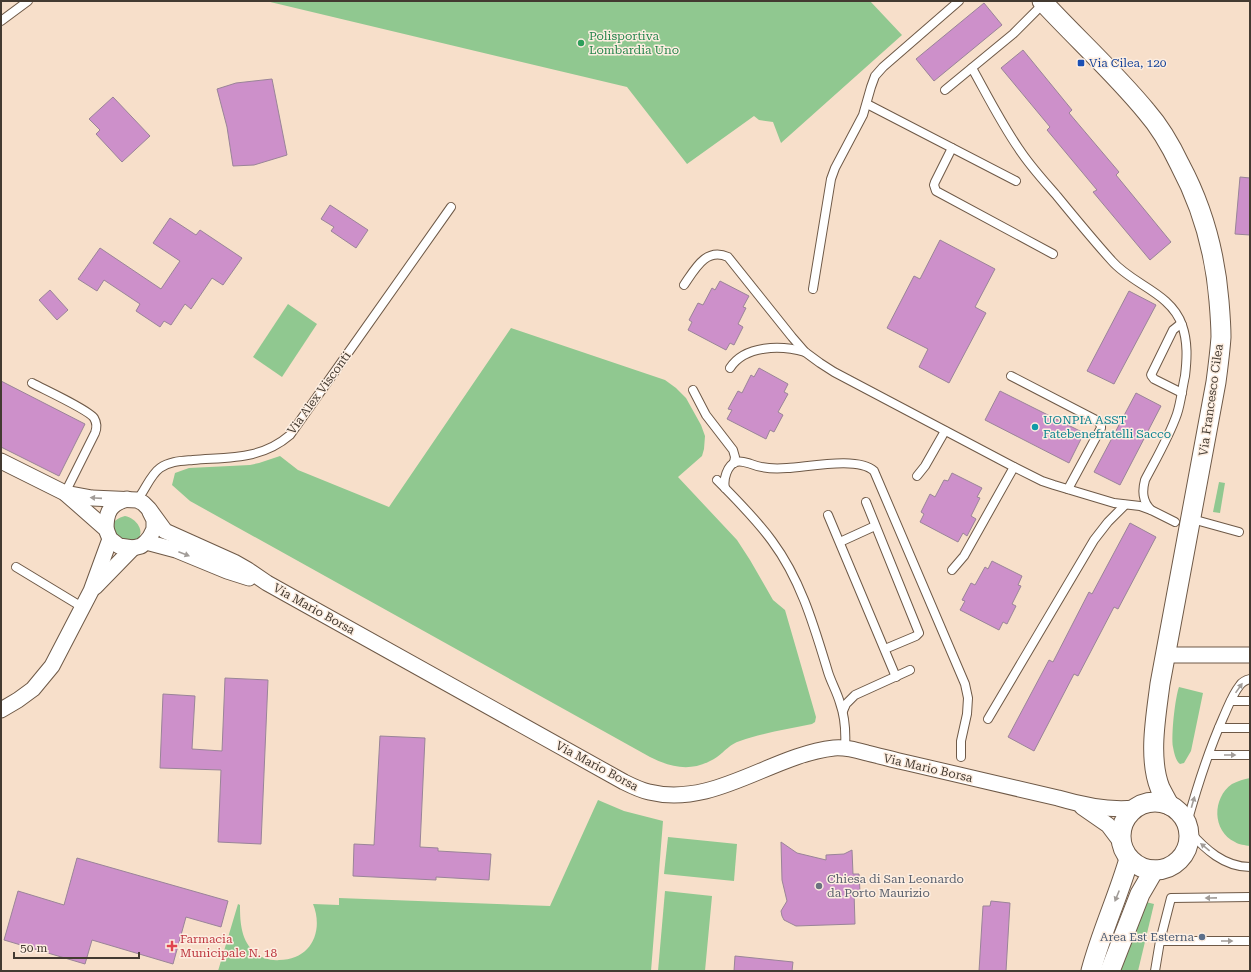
<svg xmlns="http://www.w3.org/2000/svg" width="1251" height="972" font-family="'Roboto Serif',serif">
  <style>
    .green { fill: #90c890 }
    .building { fill: #cd90ca; stroke: #9a8498 }
    .lines { fill: none; stroke-linecap: round; stroke-linejoin: round }
    .service-casing { stroke: #6e5947; stroke-width: 10 }
    .minor-casing { stroke: #6e5947; stroke-width: 17 }
    .tertiary-casing { stroke: #6e5947; stroke-width: 21 }
    .service { stroke: #fff; stroke-width: 8 }
    .minor { stroke: #fff; stroke-width: 15 }
    .tertiary { stroke: #fff; stroke-width: 19 }
    .oneway { fill: #a19c98 }
    .leisure-dot { fill: #2e9e5b; stroke: #fdeee1; stroke-width: 1.5 }
    .transit-dot { fill: #1a4fb4; stroke: #fdeee1; stroke-width: 1.5 }
    .culture-dot { fill: #0f9aa8; stroke: #fdeee1; stroke-width: 1.5 }
    .worship-dot { fill: #6b7280; stroke: #fdeee1; stroke-width: 1.5 }
    .service-dot { fill: #5c6f8a; stroke: #fdeee1; stroke-width: 1.5 }
    .health-dot { fill: #e0444e; stroke: #fdeee1; stroke-width: 1.5 }
    .labels { text-anchor: middle; dominant-baseline: central; stroke-width: 3; stroke-linejoin: round; paint-order: stroke }
    .leisure-label { font-size: 12px; fill: #27864d; stroke: #fdeee1; text-anchor: start }
    .transit-label { font-size: 12px; fill: #164399; stroke: #fdeee1; text-anchor: start }
    .street-label { font-size: 12px; fill: #433a31; stroke: #fdeee1 }
    .culture-label { font-size: 12px; fill: #0d838f; stroke: #fdeee1; text-anchor: start }
    .worship-label { font-size: 12px; fill: #5b616d; stroke: #fdeee1; text-anchor: start }
    .service-label { font-size: 12px; fill: #4e5e75; stroke: #fdeee1; text-anchor: end }
    .health-label { font-size: 12px; fill: #be3a42; stroke: #fdeee1; text-anchor: start }
  </style>
  <rect width="100%" height="100%" fill="#f7dfca"/>
  <g class="green">
    <path d="M266,1H870L902,35L781,143L773,122L759,120L754,116L687,164L627,87Z"/>
    <path d="M288,304L317,324L282,377L253,357Z"/>
    <path d="M511,328L665,380L676,388L686,398L701,425L705,436L704,449L702,456L678,477L737,540L750,560L773,600L785,610L816,717L815,722L812,724C788,729 762,733 740,741C730,744 725,751 717,757C694,772 674,769 650,757L190,501L172,485L175,473L189,468L250,465L259,463L280,456L298,470L389,507Z"/>
    <path d="M1219,482L1225,483L1220,513L1213,512Z"/>
    <path d="M125,516C136,518 147,532 136,541C133,543 127,544 123,545L111,526C115,520 118,518 125,516Z"/>
    <path d="M1179,687L1203,693L1191,751L1184,763L1180,764C1176,761 1174,753 1173,747C1171,736 1175,698 1179,687Z"/>
    <path d="M1250,778V846C1245,845 1239,845 1235,842C1212,831 1212,798 1232,784C1238,781 1244,779 1250,778Z"/>
    <path d="M598,800L624,811L663,821L651,971H218L238,904L240,905C240,922 241,942 256,953C261,958 272,961 279,960C311,960 324,931 313,904L339,905V898L550,906Z"/>
    <path d="M668,837L737,844L734,881L664,874Z"/>
    <path d="M665,891L712,896L705,971H658Z"/>
    <path d="M1146,902L1154,904L1138,971H1119Z"/>
  </g>
  <g class="building">
    <path d="M984,3L1002,25L934,81L916,59Z"/>
    <path d="M1023,50L1072,110L1069,113L1119,172L1116,175L1171,242L1150,260L1093,192L1097,190L1047,130L1050,127L1001,68Z"/>
    <path d="M272,79L287,155L254,165L233,166L227,127L217,89L236,83Z"/>
    <path d="M113,97L150,136L122,162L96,134L100,130L89,119Z"/>
    <path d="M1240,177L1250,178V235L1235,234Z"/>
    <path d="M330,205L368,230L356,248L331,231L334,227L321,219Z"/>
    <path d="M170,218L196,235L200,230L242,258L223,285L212,278L191,309L185,304L171,325L164,321L160,327L136,311L140,304L104,280L97,291L78,279L100,248L161,289L180,261L153,243Z"/>
    <path d="M940,240L995,269L975,307L986,313L949,383L919,367L928,349L887,328L914,276L920,279Z"/>
    <path d="M720,281L749,296L743,307L746,308L738,324L743,327L734,345L730,343L726,350L688,330L692,322L689,320L698,303L703,305L712,288L715,290Z"/>
    <path d="M50,290L68,310L57,320L39,300Z"/>
    <path d="M1129,291L1156,305L1114,384L1087,371Z"/>
    <path d="M759,368L788,384L784,392L788,394L778,412L783,415L774,432L770,430L766,439L727,419L732,410L728,409L738,391L742,393L751,375L754,377Z"/>
    <path d="M1,381L85,424L59,476L1,447Z"/>
    <path d="M1000,391L1084,433L1069,463L985,420Z"/>
    <path d="M1136,393L1161,406L1120,485L1094,472Z"/>
    <path d="M952,473L982,488L977,497L980,498L971,516L976,519L967,536L963,533L958,542L920,522L924,514L921,512L930,494L935,497L944,480L948,481Z"/>
    <path d="M1130,523L1156,537L1118,609L1114,607L1078,676L1074,674L1034,751L1008,737L1049,660L1053,662L1089,592L1092,594Z"/>
    <path d="M992,561L1022,576L1018,585L1021,586L1012,604L1016,606L1007,624L1003,622L999,630L960,610L965,601L962,600L971,583L975,585L985,567L988,569Z"/>
    <path d="M225,678L268,680L261,844L218,842L221,770L160,768L163,694L195,696L192,749L222,751Z"/>
    <path d="M380,736L425,738L420,847L438,848V851L491,854L489,880L436,877V880L353,876L354,844L374,845Z"/>
    <path d="M781,842L797,853L826,860V855L844,854L852,850L853,874H859L860,892H854L855,924L796,926L784,920L782,916L781,911L787,901L782,880Z"/>
    <path d="M77,858L228,901L221,927L186,917L173,964L92,940L85,964L4,940L18,891L64,905Z"/>
    <path d="M991,901L1010,903L1006,971H979L983,906H990Z"/>
    <path d="M735,956L793,962L792,971H734Z"/>
  </g>
  <g class="lines">
    <g class="service-casing">
      <g id="service">
        <path d="M1,21L28,1"/>
        <path d="M972,68C987,95 1001,123 1019,149C1030,166 1044,181 1057,196C1075,218 1093,240 1112,261C1133,285 1171,293 1182,325C1188,342 1187,359 1185,376C1182,389 1181,402 1177,414C1169,437 1156,459 1145,480C1142,491 1142,501 1151,510"/>
        <path d="M945,90L1013,34L1044,3"/>
        <path d="M867,104L1016,181"/>
        <path d="M952,148L935,182L934,185L936,191L1053,254"/>
        <path d="M684,285C695,269 706,247 728,257L792,337L805,352L820,363L834,372L1014,467L1042,481L1054,485L1114,503L1140,506L1151,510L1175,522"/>
        <path d="M813,289L831,179L835,168L863,115L871,87L875,76L883,67L959,1"/>
        <path d="M730,368C745,345 781,345 805,352"/>
        <path d="M1011,376L1098,421L1101,426V428L1068,489"/>
        <path d="M32,383C43,389 89,410 94,418C97,423 97,428 95,433L65,493"/>
        <path d="M693,390L706,415L733,450L735,457L734,463"/>
        <path d="M1182,393L1154,379L1151,375L1173,330L1178,326L1182,325"/>
        <path d="M917,476L925,466L945,431"/>
        <path d="M717,480C736,499 756,519 772,541C801,580 814,626 828,672C831,682 837,692 840,703C845,717 846,732 845,748"/>
        <path d="M725,488C723,480 727,465 736,462C741,460 747,463 751,464C763,469 774,469 787,468C808,467 858,456 874,471L965,684L968,698L967,714L961,741V757"/>
        <path d="M137,500C145,491 150,475 160,468C170,461 182,461 193,460C229,457 261,460 290,435L451,207"/>
        <path d="M866,502L919,633L916,636L885,649"/>
        <path d="M828,515L896,677"/>
        <path d="M1192,519L1239,532"/>
        <path d="M840,542L875,526"/>
        <path d="M16,567L82,607"/>
        <path d="M952,570L964,556L1014,467"/>
        <path d="M1231,701H1250"/>
        <path d="M843,711L846,704L855,695L910,670"/>
        <path d="M988,719L1094,540L1108,522L1125,505"/>
        <path d="M1219,728H1250"/>
        <path d="M1209,755H1250"/>
        <path d="M1187,823C1197,787 1208,752 1223,718C1228,707 1232,695 1240,685C1242,682 1246,680 1250,679"/>
        <path d="M1189,831C1205,849 1224,867 1250,867"/>
        <path d="M1160,941H1250"/>
        <path d="M1155,971L1160,941L1171,898L1250,897"/>
      </g>
    </g>
    <g class="minor-casing">
      <g id="minor">
        <path d="M1,461L65,493L106,529L110,539L119,546L133,548L141,546L146,542L150,537L154,529V520L150,512"/>
        <path d="M65,493L92,498L137,500L143,503L149,509L165,531L234,562L248,570L267,583L624,782C632,786 640,790 649,792C714,808 771,755 834,748C846,747 856,750 867,753C880,756 894,760 908,763C958,775 1008,786 1058,798C1082,805 1108,811 1134,808"/>
        <path d="M106,529C106,512 110,504 127,499"/>
        <path d="M146,542L176,550L227,571L249,578"/>
        <path d="M95,587L133,548"/>
        <path d="M1165,655H1250"/>
        <path d="M1,710L18,700L33,689L52,666L91,591L110,539"/>
        <path d="M1082,807L1108,825L1120,841"/>
      </g>
    </g>
    <g class="tertiary-casing">
      <g id="tertiary">
        <path d="M1042,1C1076,38 1114,72 1146,111C1160,127 1171,146 1180,165C1203,208 1215,252 1219,301C1220,313 1221,325 1221,337C1220,352 1218,367 1216,382L1160,684C1156,716 1148,758 1160,788C1163,794 1166,799 1169,805"/>
        <circle cx="1155" cy="836" r="34"/>
        <path d="M1091,971C1101,933 1118,897 1129,859"/>
        <path d="M1110,971L1140,894L1154,870"/>
      </g>
    </g>
    <use href="#service" class="service"/>
    <use href="#minor" class="minor"/>
    <use href="#tertiary" class="tertiary"/>
  </g>
  <defs><path id="oneway-solid" d="M-6-.8H1V-3.2L6.5 0L1 3.2V.8H-6Z"/></defs>
  <g class="oneway">
    <use href="#oneway-solid" transform="translate(96 498) rotate(-176)"/>
    <use href="#oneway-solid" transform="translate(184 554) rotate(21)"/>
    <use href="#oneway-solid" transform="translate(1239 688) rotate(-55)"/>
    <use href="#oneway-solid" transform="translate(1230 755)"/>
    <use href="#oneway-solid" transform="translate(1193 802) rotate(-74)"/>
    <use href="#oneway-solid" transform="translate(1205 847) rotate(-141)"/>
    <use href="#oneway-solid" transform="translate(1117 896) rotate(112)"/>
    <use href="#oneway-solid" transform="translate(1211 898) rotate(179)"/>
    <use href="#oneway-solid" transform="translate(1227 941)"/>
  </g>
  <circle class="leisure-dot" cx="581" cy="43" r="4"/>
  <rect class="transit-dot" x="1077" y="59" width="8" height="8" rx="2"/>
  <circle class="culture-dot" cx="1035" cy="427" r="4"/>
  <circle class="worship-dot" cx="819" cy="886" r="4"/>
  <circle class="service-dot" cx="1202" cy="937" r="4"/>
  <path class="health-dot" d="M170 940h4v4h4v4h-4v4h-4v-4h-4v-4h4z"/>
  <g class="labels">
    <g class="leisure-label">
      <text x="589" y="36">Polisportiva<tspan x="589" dy="14">Lombardia Uno</tspan></text>
    </g>
    <g class="transit-label">
      <text x="1089" y="63">Via Cilea, 120</text>
    </g>
    <g class="street-label">
      <text transform="translate(319 393) rotate(-54)">Via Alex Visconti</text>
      <text transform="translate(1211 400) rotate(-82)">Via Francesco Cilea</text>
      <text transform="translate(314 609) rotate(29)">Via Mario Borsa</text>
      <text transform="translate(597 766) rotate(28)">Via Mario Borsa</text>
      <text transform="translate(928 768) rotate(13)">Via Mario Borsa</text>
    </g>
    <g class="culture-label">
      <text x="1043" y="420">UONPIA ASST<tspan x="1043" dy="14">Fatebenefratelli Sacco</tspan></text>
    </g>
    <g class="worship-label">
      <text x="827" y="879">Chiesa di San Leonardo<tspan x="827" dy="14">da Porto Maurizio</tspan></text>
    </g>
    <g class="service-label">
      <text x="1194" y="937">Area Est Esterna</text>
    </g>
    <g class="health-label">
      <text x="180" y="939">Farmacia<tspan x="180" dy="14">Municipale N. 18</tspan></text>
    </g>
  </g>
  <rect width="1251" height="972" fill="none" stroke="#433a31" stroke-width="4"/>
  <path d="M14 952v6h125v-6" fill="none" stroke="#433a31" stroke-width="2"/>
  <text x="20" y="952" font-size="12" fill="#433a31" stroke="#fdeee1" stroke-width="3" paint-order="stroke">50 m</text>
</svg>
